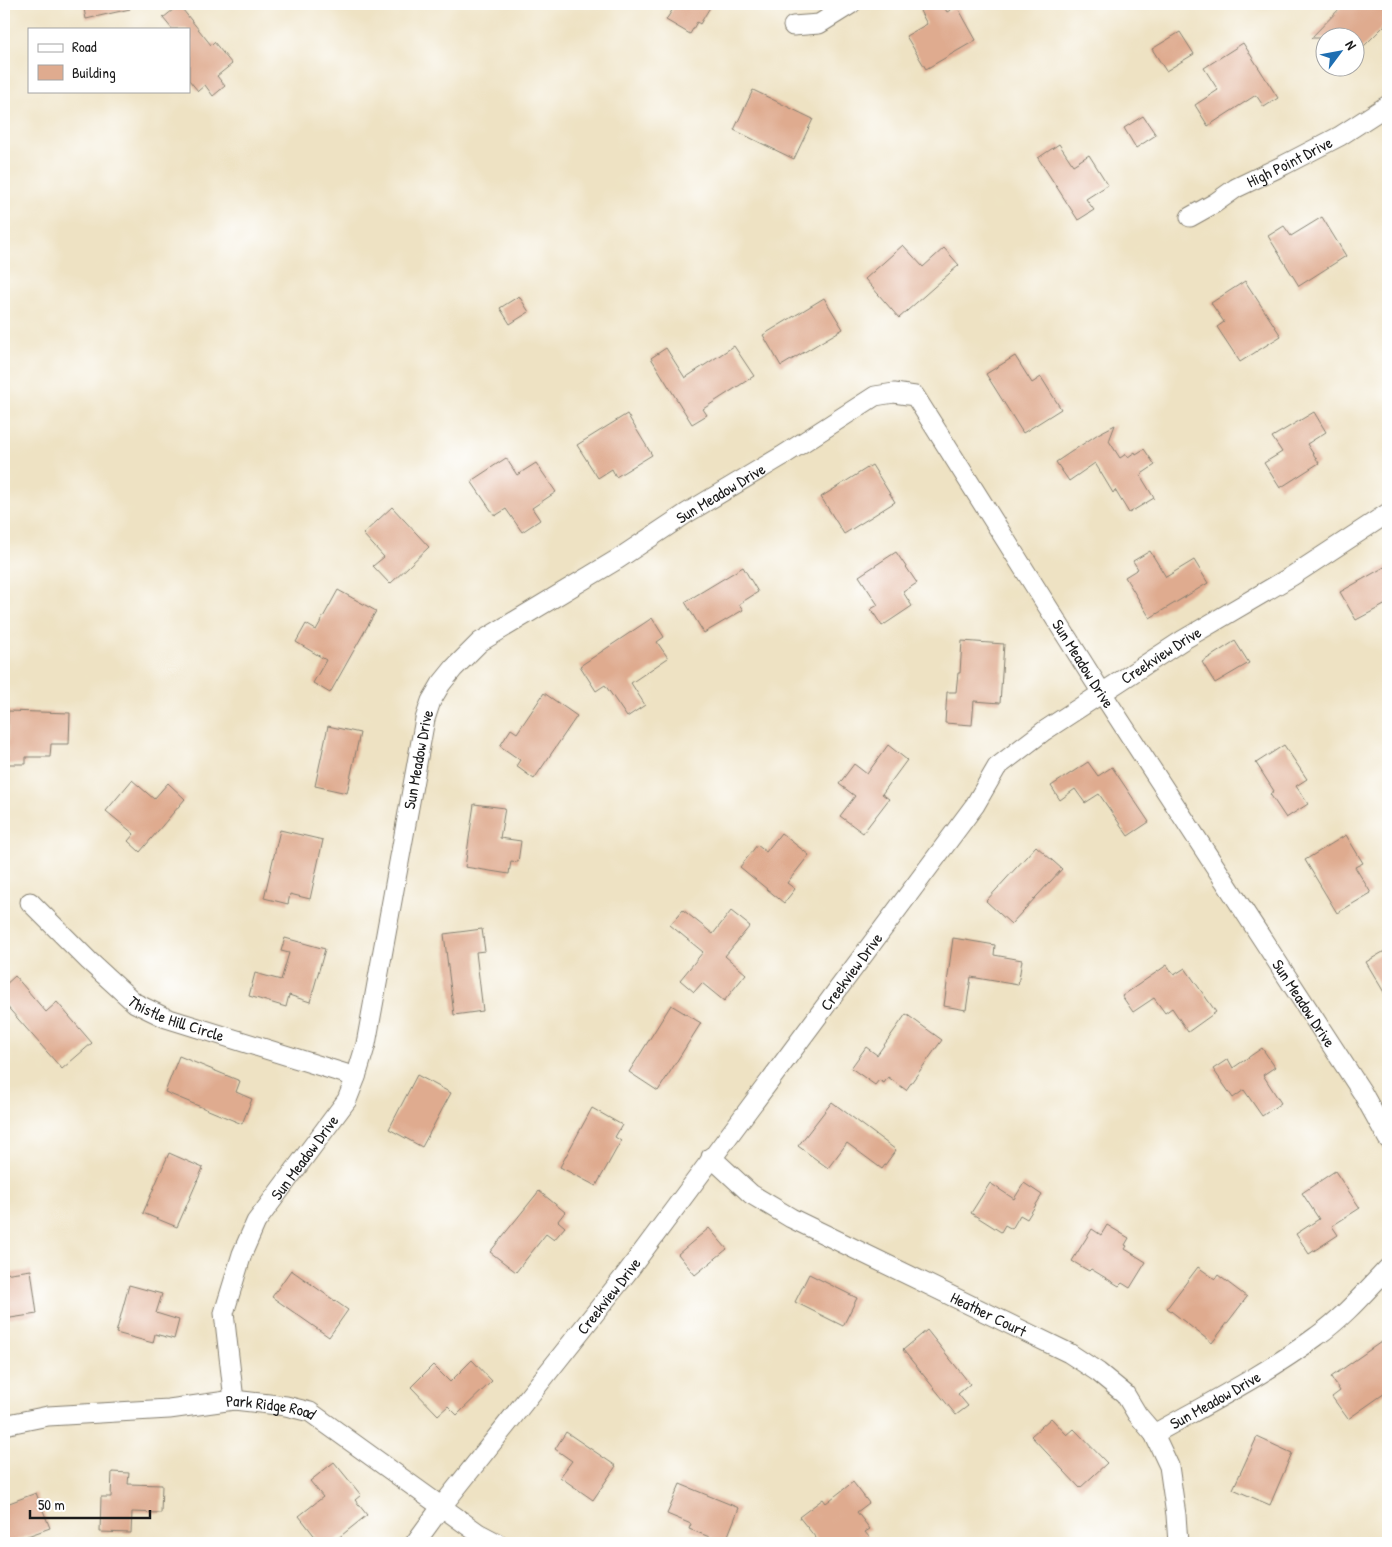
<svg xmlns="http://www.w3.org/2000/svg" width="1392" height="1547" font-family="'Patrick Hand',sans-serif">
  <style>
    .building { fill: #dfab8f }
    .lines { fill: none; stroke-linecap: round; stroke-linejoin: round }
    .street-casing { stroke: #857f70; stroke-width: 21 }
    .street { stroke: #fff; stroke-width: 19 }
    .labels { text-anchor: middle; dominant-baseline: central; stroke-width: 4; stroke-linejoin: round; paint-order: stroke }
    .street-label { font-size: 16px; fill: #1c1c1c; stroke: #fff }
  </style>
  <rect width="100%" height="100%" fill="#fff"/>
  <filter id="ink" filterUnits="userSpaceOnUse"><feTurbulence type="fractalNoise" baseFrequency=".02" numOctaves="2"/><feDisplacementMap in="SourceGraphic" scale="10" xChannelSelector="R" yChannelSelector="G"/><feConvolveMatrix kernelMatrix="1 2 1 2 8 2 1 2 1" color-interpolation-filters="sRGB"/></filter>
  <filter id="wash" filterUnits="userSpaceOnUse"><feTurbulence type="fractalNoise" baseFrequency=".0096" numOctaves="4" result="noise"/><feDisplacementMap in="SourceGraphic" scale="20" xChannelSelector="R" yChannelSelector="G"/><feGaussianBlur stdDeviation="1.12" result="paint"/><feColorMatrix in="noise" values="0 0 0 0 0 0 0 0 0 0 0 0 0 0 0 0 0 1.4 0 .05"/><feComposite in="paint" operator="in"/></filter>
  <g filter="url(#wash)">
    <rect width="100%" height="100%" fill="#eee2c3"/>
    <g id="blocks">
      <g class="building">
        <path d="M83,4H129L130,9L86,19Z"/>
        <path d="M676,4H712L700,24L697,22L690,34L666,20Z"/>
        <path d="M932,4H942L947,12L957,6L976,40L926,69L906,36L927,24L920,11Z"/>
        <path d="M1344,4H1381L1388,11V22L1354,56V38H1311Z"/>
        <path d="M179,5L211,45L214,42L232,64L217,76L225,86L213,96L205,85L198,91L189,80V29H172L163,18Z"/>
        <path d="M1180,32L1194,54L1166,71L1152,49Z"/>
        <path d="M1243,43L1278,98L1264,107L1256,95L1208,126L1195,105L1218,90L1204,68Z"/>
        <path d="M753,90L813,119L794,159L734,130Z"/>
        <path d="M1143,116L1156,135L1136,148L1124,128Z"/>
        <path d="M1059,144L1073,165L1089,155L1108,185L1086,199L1094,210L1078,220L1038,158Z"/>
        <path d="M1322,217L1346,256L1299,286L1268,236L1284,226L1291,236Z"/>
        <path d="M903,245L923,267L944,248L959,265L899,318L865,279Z"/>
        <path d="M1245,281L1281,336L1240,362L1217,327L1224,322L1211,303Z"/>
        <path d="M519,296L529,312L510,324L500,308Z"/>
        <path d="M824,298L843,329L781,366L763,335Z"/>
        <path d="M734,346L754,376L703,409L707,415L692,424L651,358L666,348L685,378Z"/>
        <path d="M1015,356L1032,383L1041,377L1061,409L1023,433L986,374Z"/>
        <path d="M1314,412L1326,432L1307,444L1319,463L1280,488L1264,463L1282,452L1272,437Z"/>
        <path d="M627,414L652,455L616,477L612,469L598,478L577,445Z"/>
        <path d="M1115,425L1109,441L1120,458L1126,454L1128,457L1135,452L1136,454L1144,449L1155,465L1140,475L1154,498L1129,513L1115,490L1113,493L1095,463L1069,481L1056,462L1098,434Z"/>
        <path d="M506,458L517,475L536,463L556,492L532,508L540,520L522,532L506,509L495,516L471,481Z"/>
        <path d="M872,465L895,502L844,534L821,497Z"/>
        <path d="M392,507L429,547L390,584L373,566L384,557L363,534Z"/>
        <path d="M1150,551L1166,577L1194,560L1208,583L1150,618L1125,577L1138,569L1133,561Z"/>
        <path d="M896,552L917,583L903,592L912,606L882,626L871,609L878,605L859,576Z"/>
        <path d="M1388,565V603L1356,620L1340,592Z"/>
        <path d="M743,567L758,592L739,604L743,610L704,633L685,602Z"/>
        <path d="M338,590L376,611L330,693L313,683L326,660L296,642L306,624L316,630Z"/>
        <path d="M652,618L664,637L657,642L668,658L631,683L645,705L627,717L605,685L596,691L580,666Z"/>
        <path d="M962,641L1004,644L1000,703L974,701L972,725L945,723L947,692H956L958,673H960Z"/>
        <path d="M1235,641L1249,663L1215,683L1202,662Z"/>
        <path d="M544,693L577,716L534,779L516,766L520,760L500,746L511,729L517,733Z"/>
        <path d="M8,711L70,713L69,744H51L50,757H26V764H7Z"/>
        <path d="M328,726L360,733L347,793L315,786Z"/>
        <path d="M888,745L907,760L882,794L889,799L863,833L840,816L855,796L839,784L854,764L867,774Z"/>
        <path d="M1284,745L1307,779L1296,786L1308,804L1286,818L1270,794L1274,791L1256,763Z"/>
        <path d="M1088,762L1098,776L1112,767L1149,822L1128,836L1099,794L1085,803L1075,789L1060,800L1051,786Z"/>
        <path d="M132,780L154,799L168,783L185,799L140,852L128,841L134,834L106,811Z"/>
        <path d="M474,804L505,808L500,838L521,841L518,862L511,861L509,874L465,867Z"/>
        <path d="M280,830L323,840L310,899L290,894L288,904L264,898Z"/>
        <path d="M781,833L809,855L787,883L795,889L784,903L740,867L757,845L766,852Z"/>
        <path d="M1346,835L1363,863L1355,867L1371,893L1337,913L1305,860Z"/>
        <path d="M1036,846L1062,869L1011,924L986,901Z"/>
        <path d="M683,910L713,934L731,911L750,926L725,956L746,974L724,1001L702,983L694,992L680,980L703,952L670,925Z"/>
        <path d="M482,929L485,951L476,952L483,1011L454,1015L444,934Z"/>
        <path d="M285,938L325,949L310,1002L289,995L286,1007L249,996L255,973L281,980L289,953L281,951Z"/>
        <path d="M953,938L995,945L994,955L1022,960L1018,985L971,977L966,1010L944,1006Z"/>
        <path d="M1388,949V999L1366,962Z"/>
        <path d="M1167,965L1174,975L1185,968L1216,1012L1188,1032L1172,1008L1165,1013L1154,998L1133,1012L1122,996Z"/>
        <path d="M15,976L46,1012L57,1002L92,1043L62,1069L4,1003V986Z"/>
        <path d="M671,1005L701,1023L658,1091L629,1072Z"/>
        <path d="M906,1014L942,1040L906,1090L888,1077L884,1083L879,1080L875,1085L851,1068L866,1047L877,1055Z"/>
        <path d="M1262,1048L1275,1067L1263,1075L1281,1103L1262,1116L1244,1090L1233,1098L1213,1069L1228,1059L1233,1068Z"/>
        <path d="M179,1056L240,1081L236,1092L252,1099L242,1124L165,1092Z"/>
        <path d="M417,1075L451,1093L422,1147L389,1129Z"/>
        <path d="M832,1102L896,1150L882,1169L847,1143L828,1168L798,1146Z"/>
        <path d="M592,1108L622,1125L615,1137L621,1141L596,1186L560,1167Z"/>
        <path d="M169,1153L203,1168L177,1227L143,1213Z"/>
        <path d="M1335,1171L1360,1208L1332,1226L1338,1235L1309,1254L1296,1234L1319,1219L1302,1193Z"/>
        <path d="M990,1183L1014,1199L1024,1183L1042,1195L1027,1219L1020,1215L1012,1229L1005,1225L1001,1232L971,1213Z"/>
        <path d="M539,1191L565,1212L558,1221L565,1227L554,1240L546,1234L516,1272L490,1252Z"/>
        <path d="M1107,1225L1129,1238L1125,1245L1127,1246L1125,1249L1146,1262L1130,1288L1122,1283L1119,1286L1091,1269L1089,1271L1072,1261L1092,1229L1101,1235Z"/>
        <path d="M709,1228L727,1249L695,1275L678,1254Z"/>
        <path d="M1198,1267L1215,1279L1218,1275L1247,1297L1212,1343L1167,1308Z"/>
        <path d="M31,1270L37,1314L4,1319V1274Z"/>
        <path d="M291,1270L348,1310L329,1337L272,1297Z"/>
        <path d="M809,1274L857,1298L843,1326L795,1302Z"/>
        <path d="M129,1285L162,1294L156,1313L179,1320L174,1339L155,1334L153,1343L116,1333Z"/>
        <path d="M927,1330L970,1384L958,1394L968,1406L956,1415L903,1350Z"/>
        <path d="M1381,1342L1388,1353V1391L1348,1419L1332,1397L1340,1391L1331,1377Z"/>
        <path d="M472,1360L492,1381L457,1415L448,1406L438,1415L411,1387L433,1365L450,1382Z"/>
        <path d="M1051,1418L1067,1435L1074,1429L1107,1463L1080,1488L1031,1436Z"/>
        <path d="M566,1432L616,1466L593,1500L560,1477L572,1461L555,1449Z"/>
        <path d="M1257,1437L1292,1453L1270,1505L1233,1489Z"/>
        <path d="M334,1462L361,1495L355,1500L367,1515L332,1543H320L299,1516L323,1497L310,1481Z"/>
        <path d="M112,1472L129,1473L128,1484L162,1485L161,1513L132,1512L131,1533L100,1532L101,1497H111Z"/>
        <path d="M853,1482L869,1503L857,1512L870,1529L865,1532L874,1543H820L799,1517L823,1499L826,1503Z"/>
        <path d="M680,1484L739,1508L725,1543L689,1529L691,1524L667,1514Z"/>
        <path d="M36,1493L50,1528L8,1543H4V1505Z"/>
      </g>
    </g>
  </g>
  <g filter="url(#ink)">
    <use href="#blocks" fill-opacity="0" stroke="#857f70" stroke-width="1"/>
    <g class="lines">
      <g class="street-casing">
        <g id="street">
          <path d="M793,26L819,24L851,4"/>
          <path id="s1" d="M1190,217L1215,203L1236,188L1284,165L1340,136L1388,105"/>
          <path id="s2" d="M30,902L89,961L135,1003L166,1018L356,1077"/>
          <path id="s3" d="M711,1157L751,1194L791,1218L1069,1353L1098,1372L1125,1394L1137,1414L1154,1434L1169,1466L1176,1515L1178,1543"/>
          <path id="s4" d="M234,1400L224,1313L242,1254L256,1222L347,1100L356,1077L366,1044L425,719L431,701L441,684L454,668L480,642L618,559L687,513L782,456L875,396L894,393L915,396L1102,693L1362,1092L1388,1139"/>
          <path id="s5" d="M4,1425L48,1416L169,1409L234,1400L286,1406L310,1412L478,1533L497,1543"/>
          <path id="s6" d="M1154,1434C1209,1403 1266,1374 1317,1336C1344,1317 1366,1291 1388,1268"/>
          <path id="s7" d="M415,1543L442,1506L626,1274L975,805L997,767L1044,731L1183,640L1292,576L1388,513"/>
        </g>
      </g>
      <use href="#street" class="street"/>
    </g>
  </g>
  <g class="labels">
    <g class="street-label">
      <text stroke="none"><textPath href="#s1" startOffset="114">High Point Drive</textPath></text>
      <text stroke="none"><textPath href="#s4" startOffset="1105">Sun Meadow Drive</textPath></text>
      <text stroke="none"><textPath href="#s7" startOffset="1169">Creekview Drive</textPath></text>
      <text stroke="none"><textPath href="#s4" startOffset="1644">Sun Meadow Drive</textPath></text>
      <text stroke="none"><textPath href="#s4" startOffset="685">Sun Meadow Drive</textPath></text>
      <text stroke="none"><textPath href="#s7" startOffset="719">Creekview Drive</textPath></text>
      <text stroke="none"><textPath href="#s4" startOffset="2049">Sun Meadow Drive</textPath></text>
      <text stroke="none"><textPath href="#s2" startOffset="190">Thistle Hill Circle</textPath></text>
      <text stroke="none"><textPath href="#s4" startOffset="265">Sun Meadow Drive</textPath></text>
      <text stroke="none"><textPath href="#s7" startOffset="314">Creekview Drive</textPath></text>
      <text stroke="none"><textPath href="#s3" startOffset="321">Heather Court</textPath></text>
      <text stroke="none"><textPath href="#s6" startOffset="70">Sun Meadow Drive</textPath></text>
      <text stroke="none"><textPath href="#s5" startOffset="269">Park Ridge Road</textPath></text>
    </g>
  </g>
  <rect width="1392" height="1547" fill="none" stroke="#fff" stroke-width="20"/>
  <rect x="28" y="28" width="162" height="65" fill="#ffffff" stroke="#a4a4a4"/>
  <rect x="38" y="44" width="25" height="8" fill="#ffffff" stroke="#a4a4a4"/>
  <text x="72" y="52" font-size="15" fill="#1c1c1c">Road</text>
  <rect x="38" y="65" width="25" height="15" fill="#dfab8f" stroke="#a4a4a4"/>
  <text x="72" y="78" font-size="15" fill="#1c1c1c">Building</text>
  <g transform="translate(1340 52) rotate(58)"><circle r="24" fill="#ffffff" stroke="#a4a4a4"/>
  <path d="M0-4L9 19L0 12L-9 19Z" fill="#1f6fb2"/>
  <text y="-8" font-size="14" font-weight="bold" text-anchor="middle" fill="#1c1c1c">N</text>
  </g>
  <path d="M30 1510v8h120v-8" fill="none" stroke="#1c1c1c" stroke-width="2.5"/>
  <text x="38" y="1510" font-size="15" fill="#1c1c1c" stroke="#ffffff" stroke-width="4" paint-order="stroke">50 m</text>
</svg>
